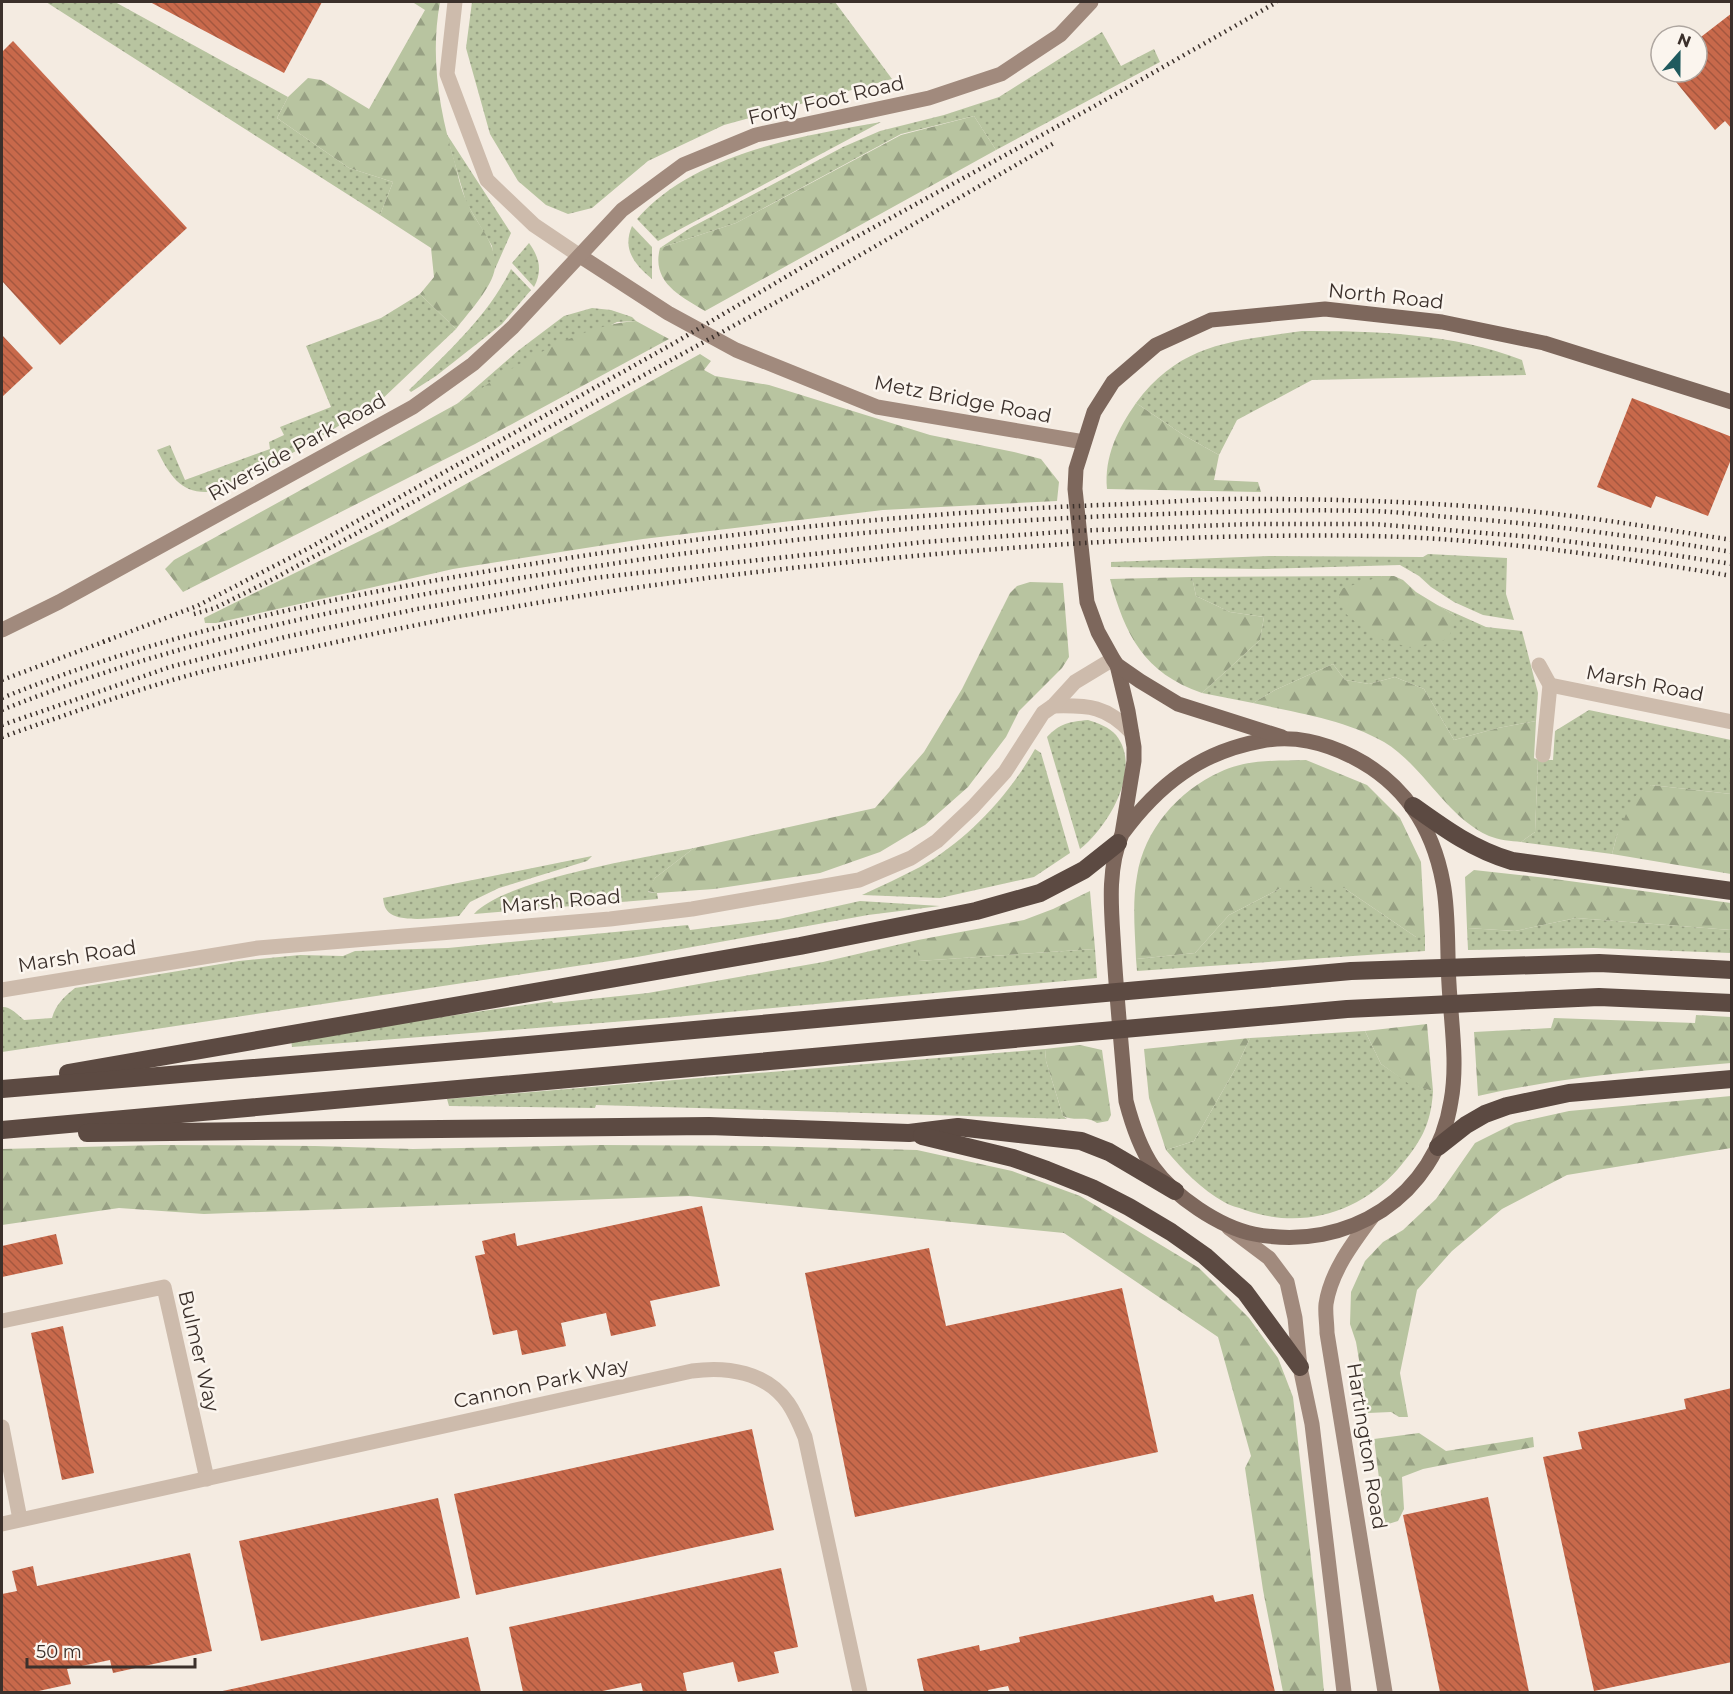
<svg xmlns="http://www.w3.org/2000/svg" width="1733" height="1694" font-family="Montserrat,sans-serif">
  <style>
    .grass { fill: url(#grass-dots) }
    .forest { fill: url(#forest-firs) }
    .building { fill: url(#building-back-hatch) }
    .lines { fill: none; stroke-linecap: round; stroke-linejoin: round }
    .street { stroke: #cdbbac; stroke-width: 15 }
    .secondary { stroke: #a18a7d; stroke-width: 15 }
    .primary { stroke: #7d675c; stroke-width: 15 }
    .highway { stroke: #5c4a42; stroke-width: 18 }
    .rail { stroke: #3b302b; stroke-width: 4.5; stroke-dasharray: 1.5 4.5; stroke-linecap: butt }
    .labels { text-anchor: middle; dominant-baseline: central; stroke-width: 5; stroke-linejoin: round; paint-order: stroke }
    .street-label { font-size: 20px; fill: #3b302b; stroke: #fbf5ee }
  </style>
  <defs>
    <pattern id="grass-dots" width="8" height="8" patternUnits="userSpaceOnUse" patternTransform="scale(1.5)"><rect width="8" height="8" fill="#b8c4a0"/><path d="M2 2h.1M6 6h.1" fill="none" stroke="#97a083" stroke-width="1.8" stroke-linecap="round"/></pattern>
    <pattern id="forest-firs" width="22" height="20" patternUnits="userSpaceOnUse" patternTransform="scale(1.5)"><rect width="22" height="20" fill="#b8c4a0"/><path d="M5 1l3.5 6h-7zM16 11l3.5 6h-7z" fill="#97a083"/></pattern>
    <pattern id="building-back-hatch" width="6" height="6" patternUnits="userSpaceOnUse" patternTransform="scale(1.5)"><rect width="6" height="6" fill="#c8694b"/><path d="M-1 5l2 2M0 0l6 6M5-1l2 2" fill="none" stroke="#a4573f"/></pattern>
  </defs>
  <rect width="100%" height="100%" fill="#f4ebe1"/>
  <g class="grass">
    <path d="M46,2H115L288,97L277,118L349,168L393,182L380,215Z"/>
    <path d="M472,2H835L892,79L724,125L648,161L592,208L568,214L546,205L518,181L490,134L466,48Z"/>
    <path d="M1102,32L1121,66L1154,49L1160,62L996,150L974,116L901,134L736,223L660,248L690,228L843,147L880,131L944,115L999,97Z"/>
    <path d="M881,122L658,241L637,219C693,154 800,136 881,122Z"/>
    <path d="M446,133L511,233L495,269L492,246L466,202Z"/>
    <path d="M632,226L652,247V279C634,264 622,249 632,226Z"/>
    <path d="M529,243C539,257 543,270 534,287L512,263Z"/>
    <path d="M511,269L531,290L502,324L436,376L411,392L409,390C447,353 488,316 511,269Z"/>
    <path d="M420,294L456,329L379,402L298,450L222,490C184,498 172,480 157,450L170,445L185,480L270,449L269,442L284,435L280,427L331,407L306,346L381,318Z"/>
    <path d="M592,308L611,310L632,317L636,321L617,322L457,404L519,350L564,316Z"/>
    <path d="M1302,331C1375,331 1453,333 1522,360L1526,375L1312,380L1237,420L1219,455L1185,436L1136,403C1181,342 1234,341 1302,331Z"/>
    <path d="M1428,554L1507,558L1506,594L1514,620L1483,615L1454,602L1431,587L1419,576L1400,565L1265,569L1111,567V562L1269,556L1423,557Z"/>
    <path d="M1382,576L1379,579L1457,617L1437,605L1486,627L1522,631L1538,693L1536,721L1498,728L1454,740L1424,689L1395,677L1369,684L1345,680L1333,664L1275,690L1253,703L1202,693L1260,640L1264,617L1230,612L1196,596L1192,577Z"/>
    <path d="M1589,710L1731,740V794L1651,785L1617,835L1612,854L1521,842L1535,832L1538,760H1553L1555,731Z"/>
    <path d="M1088,720C1098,723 1109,727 1116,735C1143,769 1108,827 1080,849L1047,737C1060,723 1069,722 1088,720Z"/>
    <path d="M1035,749L1041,753L1070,853L1034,877L940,898L862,895C881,886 901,877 920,867C967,840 1008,797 1035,749Z"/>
    <path d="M694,848L655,878L648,892L657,893L658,899L474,914C504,880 646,857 694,848Z"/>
    <path d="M592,856L587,861L499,888L470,902L459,916C443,917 404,923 391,914C385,910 384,905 383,898Z"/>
    <path d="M1281,888H1344L1416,937H1425V951L1137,971L1136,959L1195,953L1229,915Z"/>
    <path d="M860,901L940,906L868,915L637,957L2,1052V1007C10,1006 18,1015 24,1020L52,1018C56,1004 64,997 75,988L239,961L300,955L343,956L355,951L448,948L688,925L690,930L779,919Z"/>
    <path d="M1576,918L1731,930V953L1594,948L1468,950L1467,928L1515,931Z"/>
    <path d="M918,940V961L1095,949L1097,978L664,1018L292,1047L291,1039L552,1001L553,1003L648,993L823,962Z"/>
    <path d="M1365,1031L1381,1064L1409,1083L1433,1091C1431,1126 1420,1143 1398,1169C1359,1213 1302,1230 1245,1210C1238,1207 1230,1206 1224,1202C1202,1190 1182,1169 1166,1150L1194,1141L1237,1066L1250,1038Z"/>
    <path d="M1045,1049L1046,1061L1063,1116L1067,1119L596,1105L595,1108L449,1106L447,1099Z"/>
  </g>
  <g class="forest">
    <path d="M415,2H440C430,57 439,110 455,163C458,176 461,190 467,202C476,224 497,242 495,268C492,288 468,313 456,329L420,294L434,277L431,248L380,215L393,182L349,168L277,118L288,97L308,78L321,80L369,109L425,10L414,3Z"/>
    <path d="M974,116L996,150L705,311C680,296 651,282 660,248L736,223L901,135Z"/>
    <path d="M636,321L669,339L475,444L183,592L165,569L174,560L471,396C513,365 583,324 636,321Z"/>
    <path d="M700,354L711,361L704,370L715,376L769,385L930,435L1014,452L1041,459L1059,482L1057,501L883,510L643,539L453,569L216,623H205L204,618L394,524Z"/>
    <path d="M1136,403L1185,436L1219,455L1214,480L1258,482L1261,492L1107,489C1104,456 1118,429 1136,403Z"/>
    <path d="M1382,576H1394L1403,580L1416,592L1457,617L1448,639L1411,648L1374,637L1346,614L1337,590Z"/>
    <path d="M1192,577L1196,596L1230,612L1264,617L1260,640L1202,693C1144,673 1125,635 1110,579Z"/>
    <path d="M1030,582L1063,583L1069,657L1062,668L1019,711L1006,737L968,787L925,825L880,852L820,873L714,889L657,893L647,891L655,878L694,848L875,808L924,752L962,689L1010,593L1017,586Z"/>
    <path d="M1333,664L1345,680L1369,684L1395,677L1424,689L1454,740L1498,728L1536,721L1534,758L1538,760L1535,832L1521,842C1511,841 1499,840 1489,836C1445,816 1425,767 1384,742C1344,719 1297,713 1253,703L1275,690Z"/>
    <path d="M1306,760L1367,785L1400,818L1421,862L1425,937H1416L1344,888H1281L1229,915L1195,953L1136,959C1135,931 1132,903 1137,876C1144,830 1178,791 1220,772C1246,759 1278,761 1306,760Z"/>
    <path d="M1651,785L1731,794V874L1612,854L1617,835L1633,798Z"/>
    <path d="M1474,870L1547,878L1731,903V930L1576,918L1515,931L1467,928L1465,877Z"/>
    <path d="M1090,891L1095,949L918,961V940L1024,920L1053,909Z"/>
    <path d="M1696,1015L1731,1017V1063C1646,1070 1561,1077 1478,1096L1474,1032L1551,1028L1554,1018L1695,1023Z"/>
    <path d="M1427,1024L1433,1091L1409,1084L1381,1064L1365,1031Z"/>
    <path d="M1250,1038L1237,1066L1194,1141L1166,1150L1149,1098L1144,1049Z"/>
    <path d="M1080,1045L1102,1050L1111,1115L1108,1121L1097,1123C1087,1115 1074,1122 1063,1116L1046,1061L1045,1049Z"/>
    <path d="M1731,1096V1148L1567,1175L1502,1209L1452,1251L1417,1290L1400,1373L1408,1417H1399L1391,1412L1368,1413L1356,1342L1350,1324L1351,1292L1365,1261L1383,1242L1403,1230L1436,1199L1475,1143L1515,1123L1569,1111Z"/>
    <path d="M160,1145L315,1146L413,1149L601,1145L763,1146L917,1150L1012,1171L1080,1196L1199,1268L1249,1318L1278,1358L1293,1397L1317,1613L1324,1692H1283L1263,1590L1245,1468L1251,1456L1218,1337L1064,1233L689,1196L204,1214L119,1208L2,1225V1149Z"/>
    <path d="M1419,1433L1446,1451L1533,1437L1534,1447L1423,1469L1402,1477L1404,1509L1398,1521L1385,1525L1374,1439Z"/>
  </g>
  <g class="building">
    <path d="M150,2H322L284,73Z"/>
    <path d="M1732,13V129L1725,121L1715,130L1668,72H1697V40Z"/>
    <path d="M13,41L187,228L60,345L2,281V52Z"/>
    <path d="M2,335L33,368L2,397Z"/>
    <path d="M1632,398L1732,437V457L1708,516L1656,496L1651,508L1597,487Z"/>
    <path d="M702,1206L720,1286L650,1301L656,1326L611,1336L606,1313L561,1323L566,1346L522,1355L517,1330L493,1335L475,1256L485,1254L482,1241L515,1233L517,1246Z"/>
    <path d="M56,1234L63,1264L2,1277V1246Z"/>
    <path d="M929,1248L946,1326L1122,1288L1158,1452L855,1517L805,1273Z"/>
    <path d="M63,1326L94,1473L62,1480L31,1333Z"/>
    <path d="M1732,1388V1662L1594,1691L1543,1457L1582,1449L1578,1432L1686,1409L1684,1399Z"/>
    <path d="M752,1429L774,1530L476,1595L454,1494Z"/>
    <path d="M1488,1497L1529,1692H1440L1403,1515Z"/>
    <path d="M438,1498L460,1598L261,1641L239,1541Z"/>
    <path d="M190,1553L212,1651L113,1673L110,1660L67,1669L71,1684L34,1692H2V1594L17,1591L12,1571L33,1566L37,1586Z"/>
    <path d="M781,1568L798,1647L774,1652L779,1673L738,1682L733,1662L683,1673L687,1692H643L641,1683L598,1692H523L509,1627Z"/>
    <path d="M1253,1594L1275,1692H1010L1008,1686L988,1690L989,1692H924L917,1659L979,1645L980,1651L1020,1642L1019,1637L1213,1595L1215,1602Z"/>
    <path d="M468,1637L481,1692H218Z"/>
  </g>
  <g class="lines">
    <g class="street">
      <path d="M455,2L447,74L487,180L534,225L580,256"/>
      <path d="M1539,665L1550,685L1543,755"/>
      <path d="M1550,685L1732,722"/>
      <path d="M1053,706C1089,705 1107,706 1132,733"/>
      <path d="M2,990L258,948L610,919L692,909L859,880L911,858L937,841L973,807L1005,772L1043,713L1053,706L1075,682L1113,659"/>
      <path d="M2,1321L164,1287L207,1479"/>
      <path d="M2,1427L20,1519"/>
      <path d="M2,1524L692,1371C727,1366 766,1372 788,1403C795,1413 800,1425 805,1437L860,1692"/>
    </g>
    <g class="secondary">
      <path d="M580,256L668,313L736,350L877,407L1084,442"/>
      <path d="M2,630L59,602L413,407L473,364L513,327L622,210L683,165L756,135L929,98L1001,74L1060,35L1091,2"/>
      <path d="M1372,1217C1353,1243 1331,1271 1326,1304C1325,1313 1327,1323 1327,1333L1385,1692"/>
      <path d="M1229,1228L1269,1258L1287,1282L1295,1318L1300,1367L1312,1424L1344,1692"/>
    </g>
    <g class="primary">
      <path d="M1117,665L1128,711L1134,747V761L1122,834C1106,871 1112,915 1114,953C1117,1002 1122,1051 1126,1101C1132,1124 1140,1148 1153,1167C1174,1196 1219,1227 1254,1234C1348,1252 1436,1197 1451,1101C1458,1063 1451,1022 1449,984C1447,953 1449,913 1443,883C1433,828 1404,783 1353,757C1323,742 1294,735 1261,741C1200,752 1158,785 1122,834"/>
      <path d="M1282,737L1178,704L1140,681L1117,665L1113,659L1098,632L1087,602L1075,489L1076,469L1094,412L1113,382L1156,345L1211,320L1325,309L1442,322L1544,343L1732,402"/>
    </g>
    <g class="highway">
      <path d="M1413,806C1445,829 1474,850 1512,861L1732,891"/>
      <path d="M68,1073L800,946L976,911L1040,893L1084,870L1118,843"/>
      <path d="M2,1089L482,1049L1351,971L1599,963L1732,970"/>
      <path d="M2,1130L1347,1009L1599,997L1732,1003"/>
      <path d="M87,1133L709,1126L909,1133L958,1127L1081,1141L1109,1152L1175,1191"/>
      <path d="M922,1136L1013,1158L1047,1170L1092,1188L1129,1207L1171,1232L1205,1256L1245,1292L1300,1367"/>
      <path d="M1438,1147L1466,1125L1485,1114L1507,1106L1569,1093L1732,1079"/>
    </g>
    <g class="rail">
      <path d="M194,614L215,608L277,577L822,277L1054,143"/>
      <path d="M103,642L197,606L309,548L676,342L816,259L1100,103L1277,2"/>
      <path d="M2,680L111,639"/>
      <path d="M2,698C179,626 368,590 556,560C745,530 935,511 1126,504C1170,502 1214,498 1258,499C1340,499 1423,502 1505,509C1580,515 1656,528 1732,540"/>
      <path d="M2,710C191,634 390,597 591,567C771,539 953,522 1135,515C1214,512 1293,509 1373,511C1402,512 1431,516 1461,518C1552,525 1641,537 1732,552"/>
      <path d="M2,725L170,667L285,637L417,609L593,578L924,542L1074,531L1250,524H1374L1533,537L1660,553L1732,564"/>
      <path d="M2,737C57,718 112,698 169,681C222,665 277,655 332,643C510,603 690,577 871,560C1038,544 1205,533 1373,536C1493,539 1613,556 1732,576"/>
    </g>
  </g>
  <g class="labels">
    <g class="street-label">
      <text transform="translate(826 100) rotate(-13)">Forty Foot Road</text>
      <text transform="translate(1386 296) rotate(6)">North Road</text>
      <text transform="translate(963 399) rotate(11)">Metz Bridge Road</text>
      <text transform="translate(297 447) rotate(-29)">Riverside Park Road</text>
      <text transform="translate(1645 683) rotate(11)">Marsh Road</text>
      <text transform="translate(561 901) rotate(-5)">Marsh Road</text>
      <text transform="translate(77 956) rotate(-9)">Marsh Road</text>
      <text transform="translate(199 1351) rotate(77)">Bulmer Way</text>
      <text transform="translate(541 1383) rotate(-12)">Cannon Park Way</text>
      <text transform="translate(1367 1446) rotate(81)">Hartington Road</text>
    </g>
  </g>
  <rect width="1733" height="1694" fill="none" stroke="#3b302b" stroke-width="6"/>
  <g transform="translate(1679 54) rotate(21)"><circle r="28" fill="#fbf5ee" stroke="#aea6a0" stroke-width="1.5"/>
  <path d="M0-4.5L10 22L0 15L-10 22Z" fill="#1f5a5e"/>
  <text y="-9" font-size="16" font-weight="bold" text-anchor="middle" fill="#3b302b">N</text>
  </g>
  <path d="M27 1658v9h168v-9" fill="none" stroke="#3b302b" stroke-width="3"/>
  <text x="36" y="1658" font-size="18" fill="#3b302b" stroke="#fbf5ee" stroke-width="4.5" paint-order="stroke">50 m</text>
</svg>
